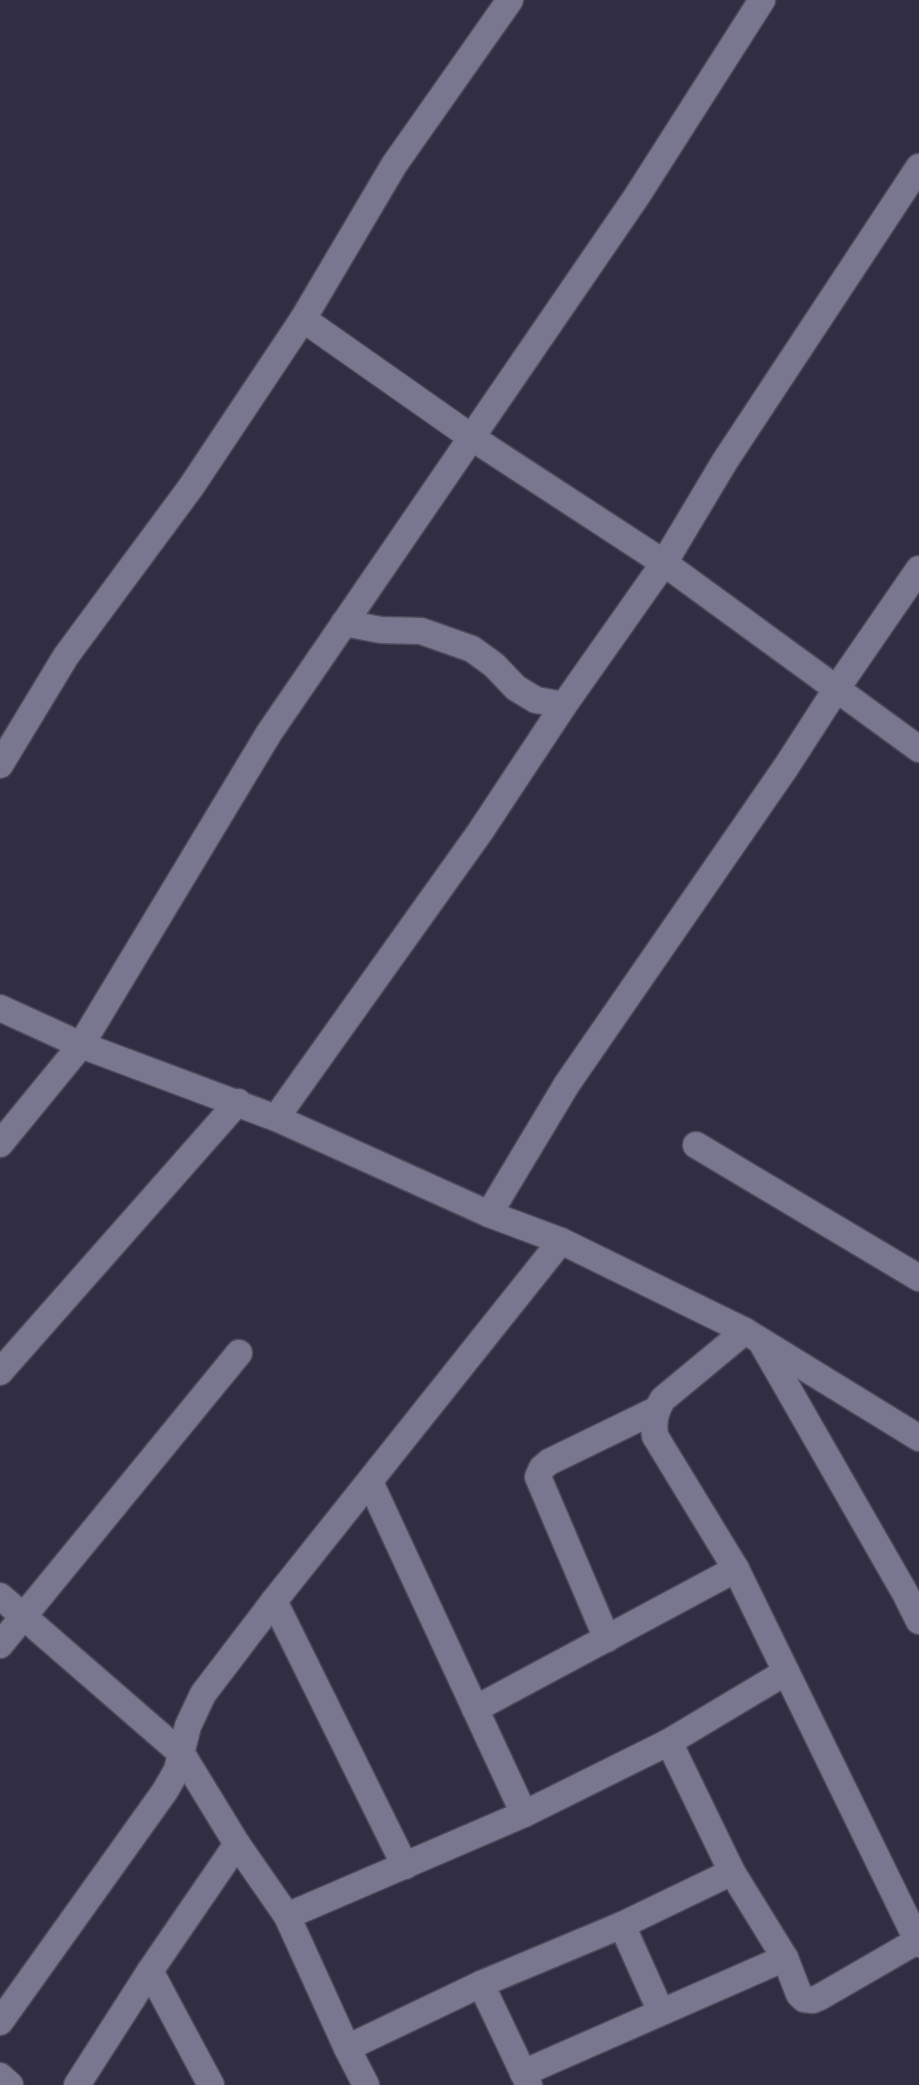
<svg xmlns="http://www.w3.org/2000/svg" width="919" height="2085" font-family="Barlow,sans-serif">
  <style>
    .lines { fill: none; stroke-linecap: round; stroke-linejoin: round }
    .minor-casing { stroke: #4e4b5c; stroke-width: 29 }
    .minor { stroke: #79778f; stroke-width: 26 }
  </style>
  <rect width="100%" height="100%" fill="#312e43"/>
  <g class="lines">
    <g class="minor-casing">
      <g id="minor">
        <path d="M303,319L471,437L664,563L919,749"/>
        <path d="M344,623L381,630L421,631L472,649L494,665L516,688L536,700L564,705"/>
        <path d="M0,765L66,656L191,487L303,319L394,165L510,0"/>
        <path d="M0,1008L81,1045L276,1118L489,1214L561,1241L745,1331L919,1438"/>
        <path d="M276,1118L480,832L564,705L664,563L725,461L919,167"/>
        <path d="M0,1144L81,1045L269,733L637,196L762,0"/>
        <path d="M696,1145L919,1278"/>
        <path d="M489,1214L567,1084L786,767L837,688L919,569"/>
        <path d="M745,1331L663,1399C655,1412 653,1422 655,1436L736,1569L919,1944"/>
        <path d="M763,1345L905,1593L919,1621"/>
        <path d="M0,1372L238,1102"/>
        <path d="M370,1482L524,1814"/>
        <path d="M0,1596L182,1754L237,1844L287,1916L347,2048L366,2085"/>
        <path d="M274,1601L405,1866"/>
        <path d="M607,1639L538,1477L542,1468L549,1462L656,1410"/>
        <path d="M0,1645L239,1353"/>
        <path d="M475,1709L736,1569"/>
        <path d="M669,1742L732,1872L785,1958L799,1994L804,1999L813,2000L820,1997L917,1941"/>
        <path d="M287,1916L524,1814L669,1742L786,1672"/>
        <path d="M622,1925L661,2012"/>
        <path d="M150,1971L211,2085"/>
        <path d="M481,1984L529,2085"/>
        <path d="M0,2022L165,1791L177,1770L188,1726L203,1694L274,1601L561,1241"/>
        <path d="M347,2048L481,1984L622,1925L732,1872"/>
        <path d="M523,2073L785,1958"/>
        <path d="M0,2076L10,2085"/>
        <path d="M77,2085L150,1971L237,1844"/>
      </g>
    </g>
    <use href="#minor" class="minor"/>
  </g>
</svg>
